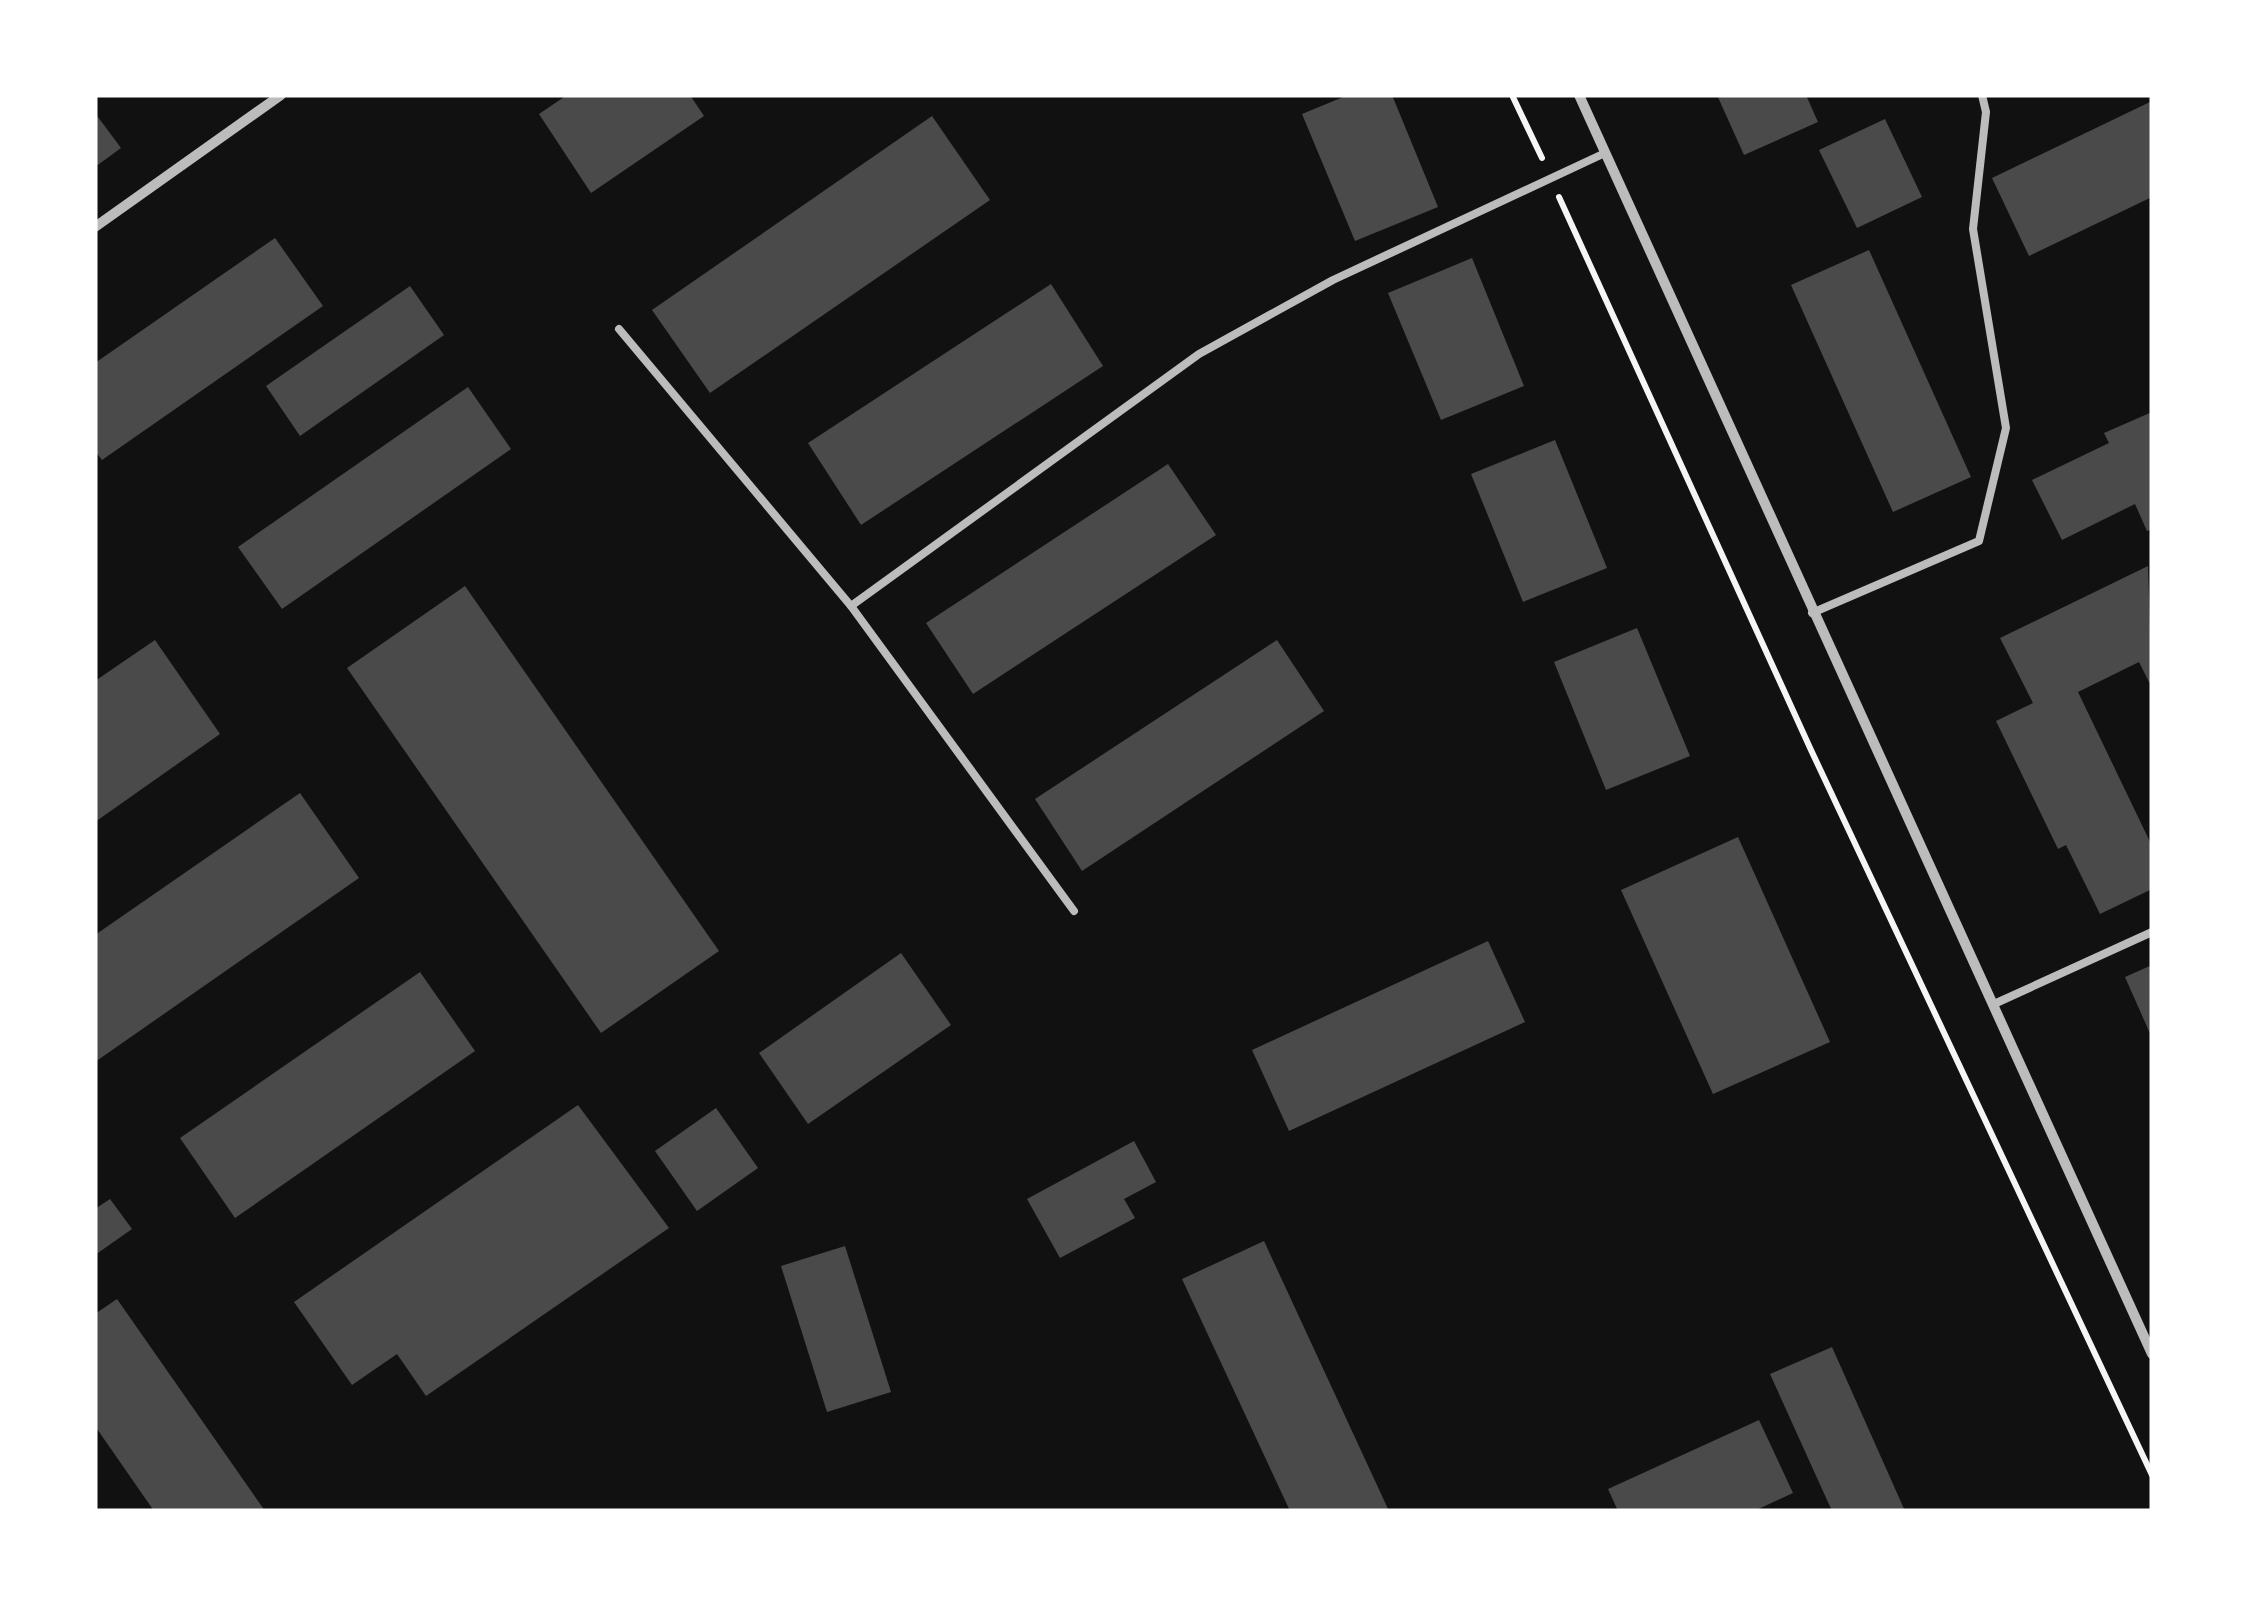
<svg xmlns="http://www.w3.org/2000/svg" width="2247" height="1606" font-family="'IBM Plex Sans',sans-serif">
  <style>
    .building { fill: #4a4a4a }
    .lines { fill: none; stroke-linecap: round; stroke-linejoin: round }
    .path { stroke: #f5f5f5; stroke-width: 6 }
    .service { stroke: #bcbcbc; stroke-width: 8 }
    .minor { stroke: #bcbcbc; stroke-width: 10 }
  </style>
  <rect width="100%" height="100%" fill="#111"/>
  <g class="building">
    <path d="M567,95H690L704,116L591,193L539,114Z"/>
    <path d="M1348,95H1392L1438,207L1355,241L1302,114Z"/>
    <path d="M1717,95H1806L1818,122L1744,155Z"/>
    <path d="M2152,101V197L2029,256L1992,178Z"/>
    <path d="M95,113L121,148L95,167Z"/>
    <path d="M932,116L990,200L710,393L652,310Z"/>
    <path d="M1885,119L1922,197L1857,228L1819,150Z"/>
    <path d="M275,238L323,306L102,460L95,451V363Z"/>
    <path d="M1869,250L1971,477L1893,512L1791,285Z"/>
    <path d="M1472,258L1524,386L1441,420L1388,293Z"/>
    <path d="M1051,284L1103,366L861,525L808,443Z"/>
    <path d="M410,286L444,335L300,436L266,386Z"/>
    <path d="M468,387L511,449L282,609L238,547Z"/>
    <path d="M2152,412V529L2147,531L2135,504L2062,540L2032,480L2109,443L2104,433Z"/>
    <path d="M1555,440L1607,568L1523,602L1471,474Z"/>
    <path d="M1168,464L1216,535L973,694L926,623Z"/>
    <path d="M2148,566L2152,688L2139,662L2078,692L2152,846V889L2100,914L2066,845L2058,849L1996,721L2033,703L2000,638Z"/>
    <path d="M465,586L719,951L601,1033L347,668Z"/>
    <path d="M1637,628L1690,756L1606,790L1554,662Z"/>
    <path d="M155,640L220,734L95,822V681Z"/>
    <path d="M1277,640L1324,711L1082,871L1035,799Z"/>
    <path d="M300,793L359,878L95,1062V935Z"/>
    <path d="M1738,837L1830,1042L1713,1094L1621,890Z"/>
    <path d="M1488,941L1525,1022L1289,1131L1252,1050Z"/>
    <path d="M901,953L951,1025L808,1124L759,1053Z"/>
    <path d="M2152,965V1038L2125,977Z"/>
    <path d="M420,972L475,1051L235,1218L180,1138Z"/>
    <path d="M578,1105L669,1228L426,1396L397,1354L352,1385L294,1302Z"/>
    <path d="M716,1108L758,1168L697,1211L655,1151Z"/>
    <path d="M1134,1141L1156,1182L1124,1199L1135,1218L1060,1258L1027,1199Z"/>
    <path d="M110,1199L132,1229L95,1255V1209Z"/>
    <path d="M1264,1241L1389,1511H1290L1182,1279Z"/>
    <path d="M845,1246L891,1392L827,1412L781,1266Z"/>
    <path d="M117,1299L265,1511H154L95,1426V1314Z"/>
    <path d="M1832,1347L1905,1511H1832L1770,1374Z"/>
    <path d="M1759,1420L1793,1493L1754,1511H1618L1608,1489Z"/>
  </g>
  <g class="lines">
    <g class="path">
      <path d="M1512,95L1542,158"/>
      <path d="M1559,197L1811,750L2152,1475"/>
    </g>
    <g class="service">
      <path d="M619,329L851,606L1074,911"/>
      <path d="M851,606L1199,354L1333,280L1605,153"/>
      <path d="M1812,613L1979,541L2006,428L1973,229L1986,112L1982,95"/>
      <path d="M1994,1004L2152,932"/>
    </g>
    <g class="minor">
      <path d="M1579,95L2152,1354"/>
      <path d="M95,227L281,95"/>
    </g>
  </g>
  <rect width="2247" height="1606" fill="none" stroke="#ffffff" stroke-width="195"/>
</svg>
